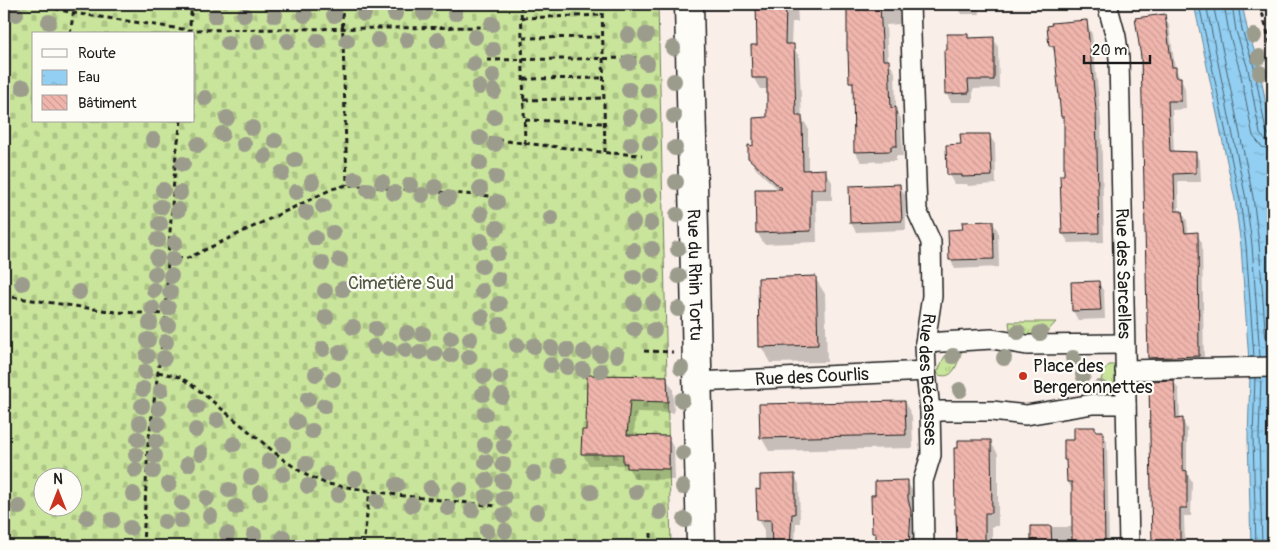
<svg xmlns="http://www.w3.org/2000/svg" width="1277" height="550" font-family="Pangolin,sans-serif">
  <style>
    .grass { fill: url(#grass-tufts); stroke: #72805c }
    .cemetery { fill: url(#cemetery-stones); stroke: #72805c; fill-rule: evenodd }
    .water { fill: url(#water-ripples); stroke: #63879c }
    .shadow { fill: #0003 }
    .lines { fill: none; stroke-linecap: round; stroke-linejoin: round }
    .shore { stroke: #4b6472; stroke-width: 1 }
    .building { fill: url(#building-back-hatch); stroke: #1c1c1c }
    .street-casing { stroke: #1c1c1c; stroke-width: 22 }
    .secondary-casing { stroke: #1c1c1c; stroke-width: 31 }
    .path { stroke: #1c1c1c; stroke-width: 3; stroke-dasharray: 5 4; stroke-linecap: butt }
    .street { stroke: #fdfcf7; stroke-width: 19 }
    .secondary { stroke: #fdfcf7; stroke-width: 28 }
    .tree { fill: #9c9c8d }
    .poi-dot { fill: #c8321e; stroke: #fdfcf7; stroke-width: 2 }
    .labels { text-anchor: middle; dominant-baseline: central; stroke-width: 4.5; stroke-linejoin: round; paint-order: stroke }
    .street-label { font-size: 18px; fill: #1c1c1c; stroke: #fdfcf7 }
    .park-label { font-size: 18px; fill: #505842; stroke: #fdfcf7 }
    .poi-label { font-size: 18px; fill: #1c1c1c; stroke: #fdfcf7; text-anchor: start }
  </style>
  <defs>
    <pattern id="grass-tufts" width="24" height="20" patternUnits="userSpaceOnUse" patternTransform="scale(1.25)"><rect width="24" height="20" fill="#c9e59b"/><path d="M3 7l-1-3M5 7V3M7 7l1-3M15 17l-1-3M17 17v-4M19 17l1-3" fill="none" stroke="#acc485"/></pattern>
    <pattern id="cemetery-stones" width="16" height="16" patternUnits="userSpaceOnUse" patternTransform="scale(1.25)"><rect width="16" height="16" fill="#c9e59b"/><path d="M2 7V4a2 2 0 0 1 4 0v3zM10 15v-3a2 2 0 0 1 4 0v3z" fill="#acc485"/></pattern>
    <pattern id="water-ripples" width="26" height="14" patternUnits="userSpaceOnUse" patternTransform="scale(1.25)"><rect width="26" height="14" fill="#92cff2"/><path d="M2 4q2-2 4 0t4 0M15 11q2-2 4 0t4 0" fill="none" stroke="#7db1cf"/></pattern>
    <pattern id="building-back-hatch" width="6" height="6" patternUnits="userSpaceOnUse" patternTransform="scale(1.25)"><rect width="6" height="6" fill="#f0b6ad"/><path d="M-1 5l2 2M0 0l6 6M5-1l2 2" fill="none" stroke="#cd9c94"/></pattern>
  </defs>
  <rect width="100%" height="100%" fill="#faeee8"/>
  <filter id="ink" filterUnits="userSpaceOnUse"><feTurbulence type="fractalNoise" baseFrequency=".02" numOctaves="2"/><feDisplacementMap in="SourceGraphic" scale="10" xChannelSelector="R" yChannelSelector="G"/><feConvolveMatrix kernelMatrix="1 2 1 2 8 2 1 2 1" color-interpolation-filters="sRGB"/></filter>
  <g filter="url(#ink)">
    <g class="grass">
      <path d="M1009,322H1056L1042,337L1011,336Z"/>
      <path d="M960,350L962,351C957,362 955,380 939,375L937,373C945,358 942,352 960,350Z"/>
      <path d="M1109,365H1114L1116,367L1117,379L1114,393L1112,394L1092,393L1091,388L1093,385L1101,381L1103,372Z"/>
    </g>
    <path class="cemetery" d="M4,4H658L671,546H4ZM34,34H194V121H34ZM42,478H72V508H42Z"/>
    <path class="water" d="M1194,4H1242L1247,28L1259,66L1273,143V546H1251L1248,437L1250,376L1241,246L1235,200Z"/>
    <g class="shadow">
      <path d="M755,4H797L798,22H792L791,45L799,56L802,118L808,128V171H825L832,182V200H816L817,242L764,244L757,232L779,190L756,169L749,157L768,118V89H760L753,77L758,46L757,8Z"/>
      <path d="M846,4H899L901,24L886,25L888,61L895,72L896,110L901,119L903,156H896V161L861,162L855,151L854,87L850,81Z"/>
      <path d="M949,4H988V7H979L980,14H962L958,8H951Z"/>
      <path d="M1164,16L1169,25L1175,68L1185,88L1186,109L1172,110L1174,152L1195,153L1200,162L1201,182H1178L1179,212H1182L1187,221L1188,234H1197L1202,243L1204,364L1155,367L1150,358Z"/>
      <path d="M1087,24L1092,34L1101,120L1104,242L1069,243L1063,234L1065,122L1062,117L1056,55L1051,46Z"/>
      <path d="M967,35L969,39H993L998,47L999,88L973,89V102H951L946,93Z"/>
      <path d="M989,135L995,144L996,184L968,186L967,184H954L949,175L962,146Z"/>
      <path d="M899,185L905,195L906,230L856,232L851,223Z"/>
      <path d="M992,222L998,231L999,267L955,269L950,259L964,231Z"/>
      <path d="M815,278L825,294L827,362L770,363L761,346Z"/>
      <path d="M1099,283L1104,292L1105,319L1078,320L1073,311Z"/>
      <path d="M588,377L666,378L673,389L674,413L636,412L634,436L668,437L674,449L675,480L635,479L626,465H589L582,453L587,431Z"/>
      <path d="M1150,382H1174L1179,390L1180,420H1182L1187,429V473L1192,481L1191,516H1184L1185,546H1154Z"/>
      <path d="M905,402L912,416L913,448L769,451L761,437Z"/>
      <path d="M1094,428L1097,433L1102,432L1107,441L1109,546H1032V527H1073V491L1068,482V464L1065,459Z"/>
      <path d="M990,441L998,454V526H992V546H958L957,516Z"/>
      <path d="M794,475L799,484L800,523H796L795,546H764V530L758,520L761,491Z"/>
      <path d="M907,482L915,495L916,546H877V539L873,533Z"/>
    </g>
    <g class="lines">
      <g class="shore">
        <path d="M1199,4L1240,200L1246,245L1254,357"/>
        <path d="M1206,4L1246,199L1252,245L1260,357"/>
        <path d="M1213,4L1253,197L1259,244L1267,356"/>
        <path d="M1224,4L1229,33L1240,71L1253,136L1262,147L1273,150"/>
        <path d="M1232,4L1236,31L1248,69L1260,134L1266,141L1273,142"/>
        <path d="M1238,4L1242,30L1254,67L1266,131L1269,135L1273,136"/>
        <path d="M1255,378L1253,437L1256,546"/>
        <path d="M1261,378L1259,437L1262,546"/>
        <path d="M1269,378L1267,437L1269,546"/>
      </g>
    </g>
    <g class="building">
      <path d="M756,4H786L785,44H794L796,116H802L803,170L826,169V189H811V231L756,233L755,189H782L748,158V145L753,146V118L767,117V78H752L751,45H757Z"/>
      <path d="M847,4H880L883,60H889L891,108L896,107L897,146H891V151L854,152L853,82H849L848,51H847Z"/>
      <path d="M1165,14L1172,67H1176V77H1181V101H1168L1170,151L1196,152V173L1174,174L1175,211H1182L1185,233L1198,232L1199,356L1148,358L1141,57L1135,18Z"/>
      <path d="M1087,20L1096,110L1099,233L1062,234L1060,175H1064V117H1061L1054,46H1049L1047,26L1052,25L1051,23Z"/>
      <path d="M947,34H968V38L994,37V80H968L969,93L945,94L944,50H947Z"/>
      <path d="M960,134H990L992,176L962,177V175H947L946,145L961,144Z"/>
      <path d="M900,184L902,221L850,223L849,186Z"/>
      <path d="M993,221L994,259L949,260L948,230L963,229L962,222Z"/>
      <path d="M816,276L818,345L759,347L758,278Z"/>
      <path d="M1099,281L1101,310L1072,311L1071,282Z"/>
      <path d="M587,375L667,376L668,402L630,401L627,435L669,436V469L627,468V463H623V454H581L582,430H586Z"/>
      <path d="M1174,380L1176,419L1183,418V470L1187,471V508H1180V546H1152L1149,381Z"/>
      <path d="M905,401L906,435L760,438L759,404Z"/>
      <path d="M1074,427H1095V431H1103L1105,540L1072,541V482H1067L1066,460H1064V440H1074Z"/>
      <path d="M958,440H991L992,513H985V546H957L956,514H955L954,448H958Z"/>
      <path d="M795,474V514H792L790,546H772L771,520H757L756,489L760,490V475Z"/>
      <path d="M908,480V499L911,511L909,546H876V533H872L871,495H875V481Z"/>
      <path d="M1031,526H1051L1052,546H1031Z"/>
    </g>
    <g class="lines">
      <g class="street-casing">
        <g id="street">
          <path id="s1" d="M910,4L917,211L931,242L932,296L925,343L926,371L930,411L931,455L923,481L924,546"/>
          <path id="s2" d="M1107,4L1116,37L1119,58L1129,546"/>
          <path d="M925,343L992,339L1027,345L1124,344"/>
          <path d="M1125,370L1273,367"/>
          <path id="s3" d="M698,382L926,371"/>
          <path d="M930,411H992L1026,415L1093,404H1126"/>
        </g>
      </g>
      <g class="secondary-casing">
        <g id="secondary">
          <path id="s4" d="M689,4L701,546"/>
        </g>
      </g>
      <g class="path">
        <path d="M37,4L73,13L189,30L486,27"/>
        <path d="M342,4L347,185"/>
        <path d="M521,4L525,143"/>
        <path d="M602,4L605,152"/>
        <path d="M1260,4L1273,54"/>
        <path d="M522,18L602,15"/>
        <path d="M70,34L75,4"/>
        <path d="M189,34L192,4"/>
        <path d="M523,38L603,37"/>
        <path d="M487,60L640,58"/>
        <path d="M524,79L604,78"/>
        <path d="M524,100L604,98"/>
        <path d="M525,120L605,123"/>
        <path d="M489,139L610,153L642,155"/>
        <path d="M168,257L188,258L332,189L347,185L490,196"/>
        <path d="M4,296L116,312L166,314"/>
        <path d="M644,351L673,352"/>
        <path d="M158,372L180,377L195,387L284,460L306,475L327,484L404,496L497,506"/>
        <path d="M651,533V546"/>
        <path d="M143,546L148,445L166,314L168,257L176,154L181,121"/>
        <path d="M363,546L370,491"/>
      </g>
      <use href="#street" class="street"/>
      <use href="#secondary" class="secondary"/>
    </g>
    <g class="tree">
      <circle cx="424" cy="13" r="8"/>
      <circle cx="455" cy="13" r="8"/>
      <circle cx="16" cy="14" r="8"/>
      <circle cx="364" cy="14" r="8"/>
      <circle cx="395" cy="14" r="8"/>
      <circle cx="244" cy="15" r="8"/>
      <circle cx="275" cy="15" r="8"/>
      <circle cx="305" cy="15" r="8"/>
      <circle cx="334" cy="15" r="8"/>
      <circle cx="215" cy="16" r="8"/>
      <circle cx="49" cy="22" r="8"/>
      <circle cx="492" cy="24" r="8"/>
      <circle cx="628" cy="35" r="8"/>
      <circle cx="646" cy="35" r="8"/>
      <circle cx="1254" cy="36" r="8"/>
      <circle cx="475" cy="37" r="8"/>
      <circle cx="378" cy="40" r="8"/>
      <circle cx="407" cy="40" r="8"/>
      <circle cx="438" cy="40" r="8"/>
      <circle cx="288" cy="41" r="8"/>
      <circle cx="318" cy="41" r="8"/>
      <circle cx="347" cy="41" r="8"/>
      <circle cx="258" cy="42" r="8"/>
      <circle cx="228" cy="43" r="8"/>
      <circle cx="673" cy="48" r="8"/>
      <circle cx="493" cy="50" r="8"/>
      <circle cx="1259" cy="57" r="8"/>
      <circle cx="629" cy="62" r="8"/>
      <circle cx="647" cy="63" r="8"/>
      <circle cx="474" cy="64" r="8"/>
      <circle cx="1260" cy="73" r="8"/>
      <circle cx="493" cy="76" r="8"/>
      <circle cx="674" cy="81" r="8"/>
      <circle cx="23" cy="87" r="8"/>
      <circle cx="479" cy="87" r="8"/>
      <circle cx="629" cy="90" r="8"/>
      <circle cx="648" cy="90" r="8"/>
      <circle cx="494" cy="91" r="8"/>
      <circle cx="205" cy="98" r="8"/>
      <circle cx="649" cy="116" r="8"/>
      <circle cx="674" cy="116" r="8"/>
      <circle cx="494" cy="117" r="8"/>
      <circle cx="630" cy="117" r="8"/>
      <circle cx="227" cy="118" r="8"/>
      <circle cx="252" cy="128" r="8"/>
      <circle cx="222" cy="134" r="8"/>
      <circle cx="480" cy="138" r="8"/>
      <circle cx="153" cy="140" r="8"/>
      <circle cx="275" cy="141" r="8"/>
      <circle cx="650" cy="143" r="8"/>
      <circle cx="244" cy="144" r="8"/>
      <circle cx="495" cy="144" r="8"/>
      <circle cx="631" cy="144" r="8"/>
      <circle cx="198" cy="145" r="8"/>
      <circle cx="675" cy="148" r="8"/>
      <circle cx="265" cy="156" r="8"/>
      <circle cx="295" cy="160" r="8"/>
      <circle cx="480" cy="163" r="8"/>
      <circle cx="183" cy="164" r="8"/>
      <circle cx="631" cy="170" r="8"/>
      <circle cx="649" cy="170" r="8"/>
      <circle cx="282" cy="173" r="8"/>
      <circle cx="496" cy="177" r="8"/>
      <circle cx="355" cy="179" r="8"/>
      <circle cx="312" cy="182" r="8"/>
      <circle cx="382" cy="182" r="8"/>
      <circle cx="676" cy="182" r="8"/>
      <circle cx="410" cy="185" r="8"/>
      <circle cx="435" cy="187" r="8"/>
      <circle cx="480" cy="189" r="8"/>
      <circle cx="163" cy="190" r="8"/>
      <circle cx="368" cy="190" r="8"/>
      <circle cx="296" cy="192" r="8"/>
      <circle cx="180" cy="193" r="8"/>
      <circle cx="394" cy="193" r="8"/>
      <circle cx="422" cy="195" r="8"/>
      <circle cx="650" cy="196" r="8"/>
      <circle cx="632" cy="197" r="8"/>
      <circle cx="448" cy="198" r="8"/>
      <circle cx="497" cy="202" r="8"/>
      <circle cx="323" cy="206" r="8"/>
      <circle cx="161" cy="207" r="8"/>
      <circle cx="178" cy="210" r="8"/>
      <circle cx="306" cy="212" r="8"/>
      <circle cx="481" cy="214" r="8"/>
      <circle cx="677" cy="215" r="8"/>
      <circle cx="551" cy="218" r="8"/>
      <circle cx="633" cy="223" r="8"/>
      <circle cx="651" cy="223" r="8"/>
      <circle cx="160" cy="224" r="8"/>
      <circle cx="497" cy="228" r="8"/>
      <circle cx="333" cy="233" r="8"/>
      <circle cx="315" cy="238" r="8"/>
      <circle cx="158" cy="240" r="8"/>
      <circle cx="481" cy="241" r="8"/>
      <circle cx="175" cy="243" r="8"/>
      <circle cx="652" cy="249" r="8"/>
      <circle cx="678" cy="249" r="8"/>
      <circle cx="633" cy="250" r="8"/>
      <circle cx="498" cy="253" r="8"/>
      <circle cx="157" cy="258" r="8"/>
      <circle cx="173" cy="259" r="8"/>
      <circle cx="340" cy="260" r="8"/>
      <circle cx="322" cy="263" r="8"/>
      <circle cx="482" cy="266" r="8"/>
      <circle cx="155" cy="274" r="8"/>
      <circle cx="171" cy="276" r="8"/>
      <circle cx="652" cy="276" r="8"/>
      <circle cx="679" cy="276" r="8"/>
      <circle cx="634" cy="277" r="8"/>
      <circle cx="498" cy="279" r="8"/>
      <circle cx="22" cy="283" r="8"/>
      <circle cx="343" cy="289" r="8"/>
      <circle cx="154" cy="290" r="8"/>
      <circle cx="325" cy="291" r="8"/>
      <circle cx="482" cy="291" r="8"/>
      <circle cx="79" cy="292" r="8"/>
      <circle cx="170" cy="292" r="8"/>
      <circle cx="634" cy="303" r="8"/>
      <circle cx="653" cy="303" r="8"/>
      <circle cx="499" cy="304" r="8"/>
      <circle cx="152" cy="308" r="8"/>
      <circle cx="168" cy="308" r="8"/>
      <circle cx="678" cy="309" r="8"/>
      <circle cx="326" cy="317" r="8"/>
      <circle cx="482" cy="317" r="8"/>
      <circle cx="150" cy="323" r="8"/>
      <circle cx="168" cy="325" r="8"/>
      <circle cx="500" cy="325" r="8"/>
      <circle cx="353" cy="327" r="8"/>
      <circle cx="376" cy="329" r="8"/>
      <circle cx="634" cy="329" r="8"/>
      <circle cx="654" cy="330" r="8"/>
      <circle cx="1018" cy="332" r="8"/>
      <circle cx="407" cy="333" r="8"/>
      <circle cx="1040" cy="333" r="8"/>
      <circle cx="423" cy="334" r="8"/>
      <circle cx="451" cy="338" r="8"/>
      <circle cx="470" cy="339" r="8"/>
      <circle cx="148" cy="340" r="8"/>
      <circle cx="166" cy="342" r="8"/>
      <circle cx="517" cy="345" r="8"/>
      <circle cx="534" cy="346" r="8"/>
      <circle cx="374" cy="347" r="8"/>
      <circle cx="551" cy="348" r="8"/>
      <circle cx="323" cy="349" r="8"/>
      <circle cx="389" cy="349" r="8"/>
      <circle cx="405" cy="350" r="8"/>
      <circle cx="567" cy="350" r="8"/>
      <circle cx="340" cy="352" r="8"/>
      <circle cx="420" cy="352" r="8"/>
      <circle cx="584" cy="352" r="8"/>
      <circle cx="435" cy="354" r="8"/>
      <circle cx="600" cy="354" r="8"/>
      <circle cx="451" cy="355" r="8"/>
      <circle cx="617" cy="355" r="8"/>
      <circle cx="147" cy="356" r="8"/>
      <circle cx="953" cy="356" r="8"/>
      <circle cx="469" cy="357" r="8"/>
      <circle cx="164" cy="358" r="8"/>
      <circle cx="1004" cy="358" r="8"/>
      <circle cx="1073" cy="358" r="8"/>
      <circle cx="551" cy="365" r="8"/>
      <circle cx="567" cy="367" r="8"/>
      <circle cx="681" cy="368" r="8"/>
      <circle cx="583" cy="370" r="8"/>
      <circle cx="601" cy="371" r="8"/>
      <circle cx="145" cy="372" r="8"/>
      <circle cx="316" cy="374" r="8"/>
      <circle cx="1083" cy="375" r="8"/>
      <circle cx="484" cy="376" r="8"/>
      <circle cx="501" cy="377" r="8"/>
      <circle cx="333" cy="379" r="8"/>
      <circle cx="1100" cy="388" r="8"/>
      <circle cx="143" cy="389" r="8"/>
      <circle cx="161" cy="390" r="8"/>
      <circle cx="960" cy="390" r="8"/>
      <circle cx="483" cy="394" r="8"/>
      <circle cx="502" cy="396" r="8"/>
      <circle cx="308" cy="399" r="8"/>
      <circle cx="682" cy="400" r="8"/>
      <circle cx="142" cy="406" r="8"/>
      <circle cx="324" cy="406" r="8"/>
      <circle cx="197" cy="407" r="8"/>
      <circle cx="159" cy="408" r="8"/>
      <circle cx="485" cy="414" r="8"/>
      <circle cx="217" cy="420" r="8"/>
      <circle cx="297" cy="422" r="8"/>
      <circle cx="140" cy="423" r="8"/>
      <circle cx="158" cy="424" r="8"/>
      <circle cx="196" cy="430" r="8"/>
      <circle cx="312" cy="431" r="8"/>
      <circle cx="502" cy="431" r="8"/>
      <circle cx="138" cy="439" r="8"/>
      <circle cx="156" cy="441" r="8"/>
      <circle cx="234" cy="444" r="8"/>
      <circle cx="283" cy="445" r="8"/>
      <circle cx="485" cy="445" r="8"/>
      <circle cx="504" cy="446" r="8"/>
      <circle cx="201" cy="453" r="8"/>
      <circle cx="683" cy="453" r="8"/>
      <circle cx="136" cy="455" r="8"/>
      <circle cx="155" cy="456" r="8"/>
      <circle cx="269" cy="461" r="8"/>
      <circle cx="486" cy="462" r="8"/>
      <circle cx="188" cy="464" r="8"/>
      <circle cx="306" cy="464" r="8"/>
      <circle cx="503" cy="464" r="8"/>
      <circle cx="559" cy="466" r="8"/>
      <circle cx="135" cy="470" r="8"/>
      <circle cx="153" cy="471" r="8"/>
      <circle cx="534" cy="473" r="8"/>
      <circle cx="283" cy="474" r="8"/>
      <circle cx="327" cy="474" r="8"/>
      <circle cx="251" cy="477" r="8"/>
      <circle cx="355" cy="479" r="8"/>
      <circle cx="486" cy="480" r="8"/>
      <circle cx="503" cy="481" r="8"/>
      <circle cx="169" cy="484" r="8"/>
      <circle cx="397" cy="485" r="8"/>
      <circle cx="308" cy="486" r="8"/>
      <circle cx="683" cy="487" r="8"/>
      <circle cx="431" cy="488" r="8"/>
      <circle cx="229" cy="490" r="8"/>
      <circle cx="460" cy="490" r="8"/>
      <circle cx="591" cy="492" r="8"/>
      <circle cx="636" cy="492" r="8"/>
      <circle cx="260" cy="493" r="8"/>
      <circle cx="133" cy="494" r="8"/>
      <circle cx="338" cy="495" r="8"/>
      <circle cx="486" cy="497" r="8"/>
      <circle cx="207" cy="498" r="8"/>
      <circle cx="504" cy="498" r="8"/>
      <circle cx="377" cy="501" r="8"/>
      <circle cx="182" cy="503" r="8"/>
      <circle cx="412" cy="505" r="8"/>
      <circle cx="19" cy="507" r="8"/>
      <circle cx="236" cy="507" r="8"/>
      <circle cx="448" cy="508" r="8"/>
      <circle cx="472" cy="510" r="8"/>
      <circle cx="537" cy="512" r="8"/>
      <circle cx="660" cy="512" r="8"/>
      <circle cx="504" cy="515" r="8"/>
      <circle cx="210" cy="516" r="8"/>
      <circle cx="87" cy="517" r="8"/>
      <circle cx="112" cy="520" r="8"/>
      <circle cx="685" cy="520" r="8"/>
      <circle cx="181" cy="521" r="8"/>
      <circle cx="165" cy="522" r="8"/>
      <circle cx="130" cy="528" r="8"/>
      <circle cx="487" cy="531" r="8"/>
      <circle cx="505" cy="531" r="8"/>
      <circle cx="227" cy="534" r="8"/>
      <circle cx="254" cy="535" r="8"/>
      <circle cx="283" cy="537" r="8"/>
    </g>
  </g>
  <circle class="poi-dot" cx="1023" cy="376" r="5"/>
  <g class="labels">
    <g class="street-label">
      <text stroke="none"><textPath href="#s2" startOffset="271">Rue des Sarcelles</textPath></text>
      <text stroke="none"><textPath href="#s4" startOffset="271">Rue du Rhin Tortu</textPath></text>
      <text stroke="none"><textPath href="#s3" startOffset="114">Rue des Courlis</textPath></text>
      <text stroke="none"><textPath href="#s1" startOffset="379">Rue des Bécasses</textPath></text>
    </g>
    <g class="park-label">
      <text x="401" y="283">Cimetière Sud</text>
    </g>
    <g class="poi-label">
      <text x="1033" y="366">Place des<tspan x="1033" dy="21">Bergeronnettes</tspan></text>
    </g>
  </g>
  <rect width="1277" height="550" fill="none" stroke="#fdfcf7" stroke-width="20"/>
  <rect x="10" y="10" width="1257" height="530" fill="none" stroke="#1c1c1c" stroke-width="2" filter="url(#ink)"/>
  <rect x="32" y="32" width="162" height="90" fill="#fdfcf7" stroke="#a3a29f"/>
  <rect x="42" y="49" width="25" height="8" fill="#fdfcf7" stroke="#a3a29f"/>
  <text x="78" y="58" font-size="15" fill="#1c1c1c">Route</text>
  <rect x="42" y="70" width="25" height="15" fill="url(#water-ripples)" stroke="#a3a29f"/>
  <text x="78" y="82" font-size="15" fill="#1c1c1c">Eau</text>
  <rect x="42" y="95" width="25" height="15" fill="url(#building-back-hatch)" stroke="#a3a29f"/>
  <text x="78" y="108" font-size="15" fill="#1c1c1c">Bâtiment</text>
  <g transform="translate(58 492)"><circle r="24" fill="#fdfcf7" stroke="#a3a29f"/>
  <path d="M0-4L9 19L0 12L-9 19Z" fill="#c8321e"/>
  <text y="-8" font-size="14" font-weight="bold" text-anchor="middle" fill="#1c1c1c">N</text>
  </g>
  <path d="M1084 55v8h66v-8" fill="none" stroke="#1c1c1c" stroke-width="2.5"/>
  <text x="1092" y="55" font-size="15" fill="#1c1c1c" stroke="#fdfcf7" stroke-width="4" paint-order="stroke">20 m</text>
</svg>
